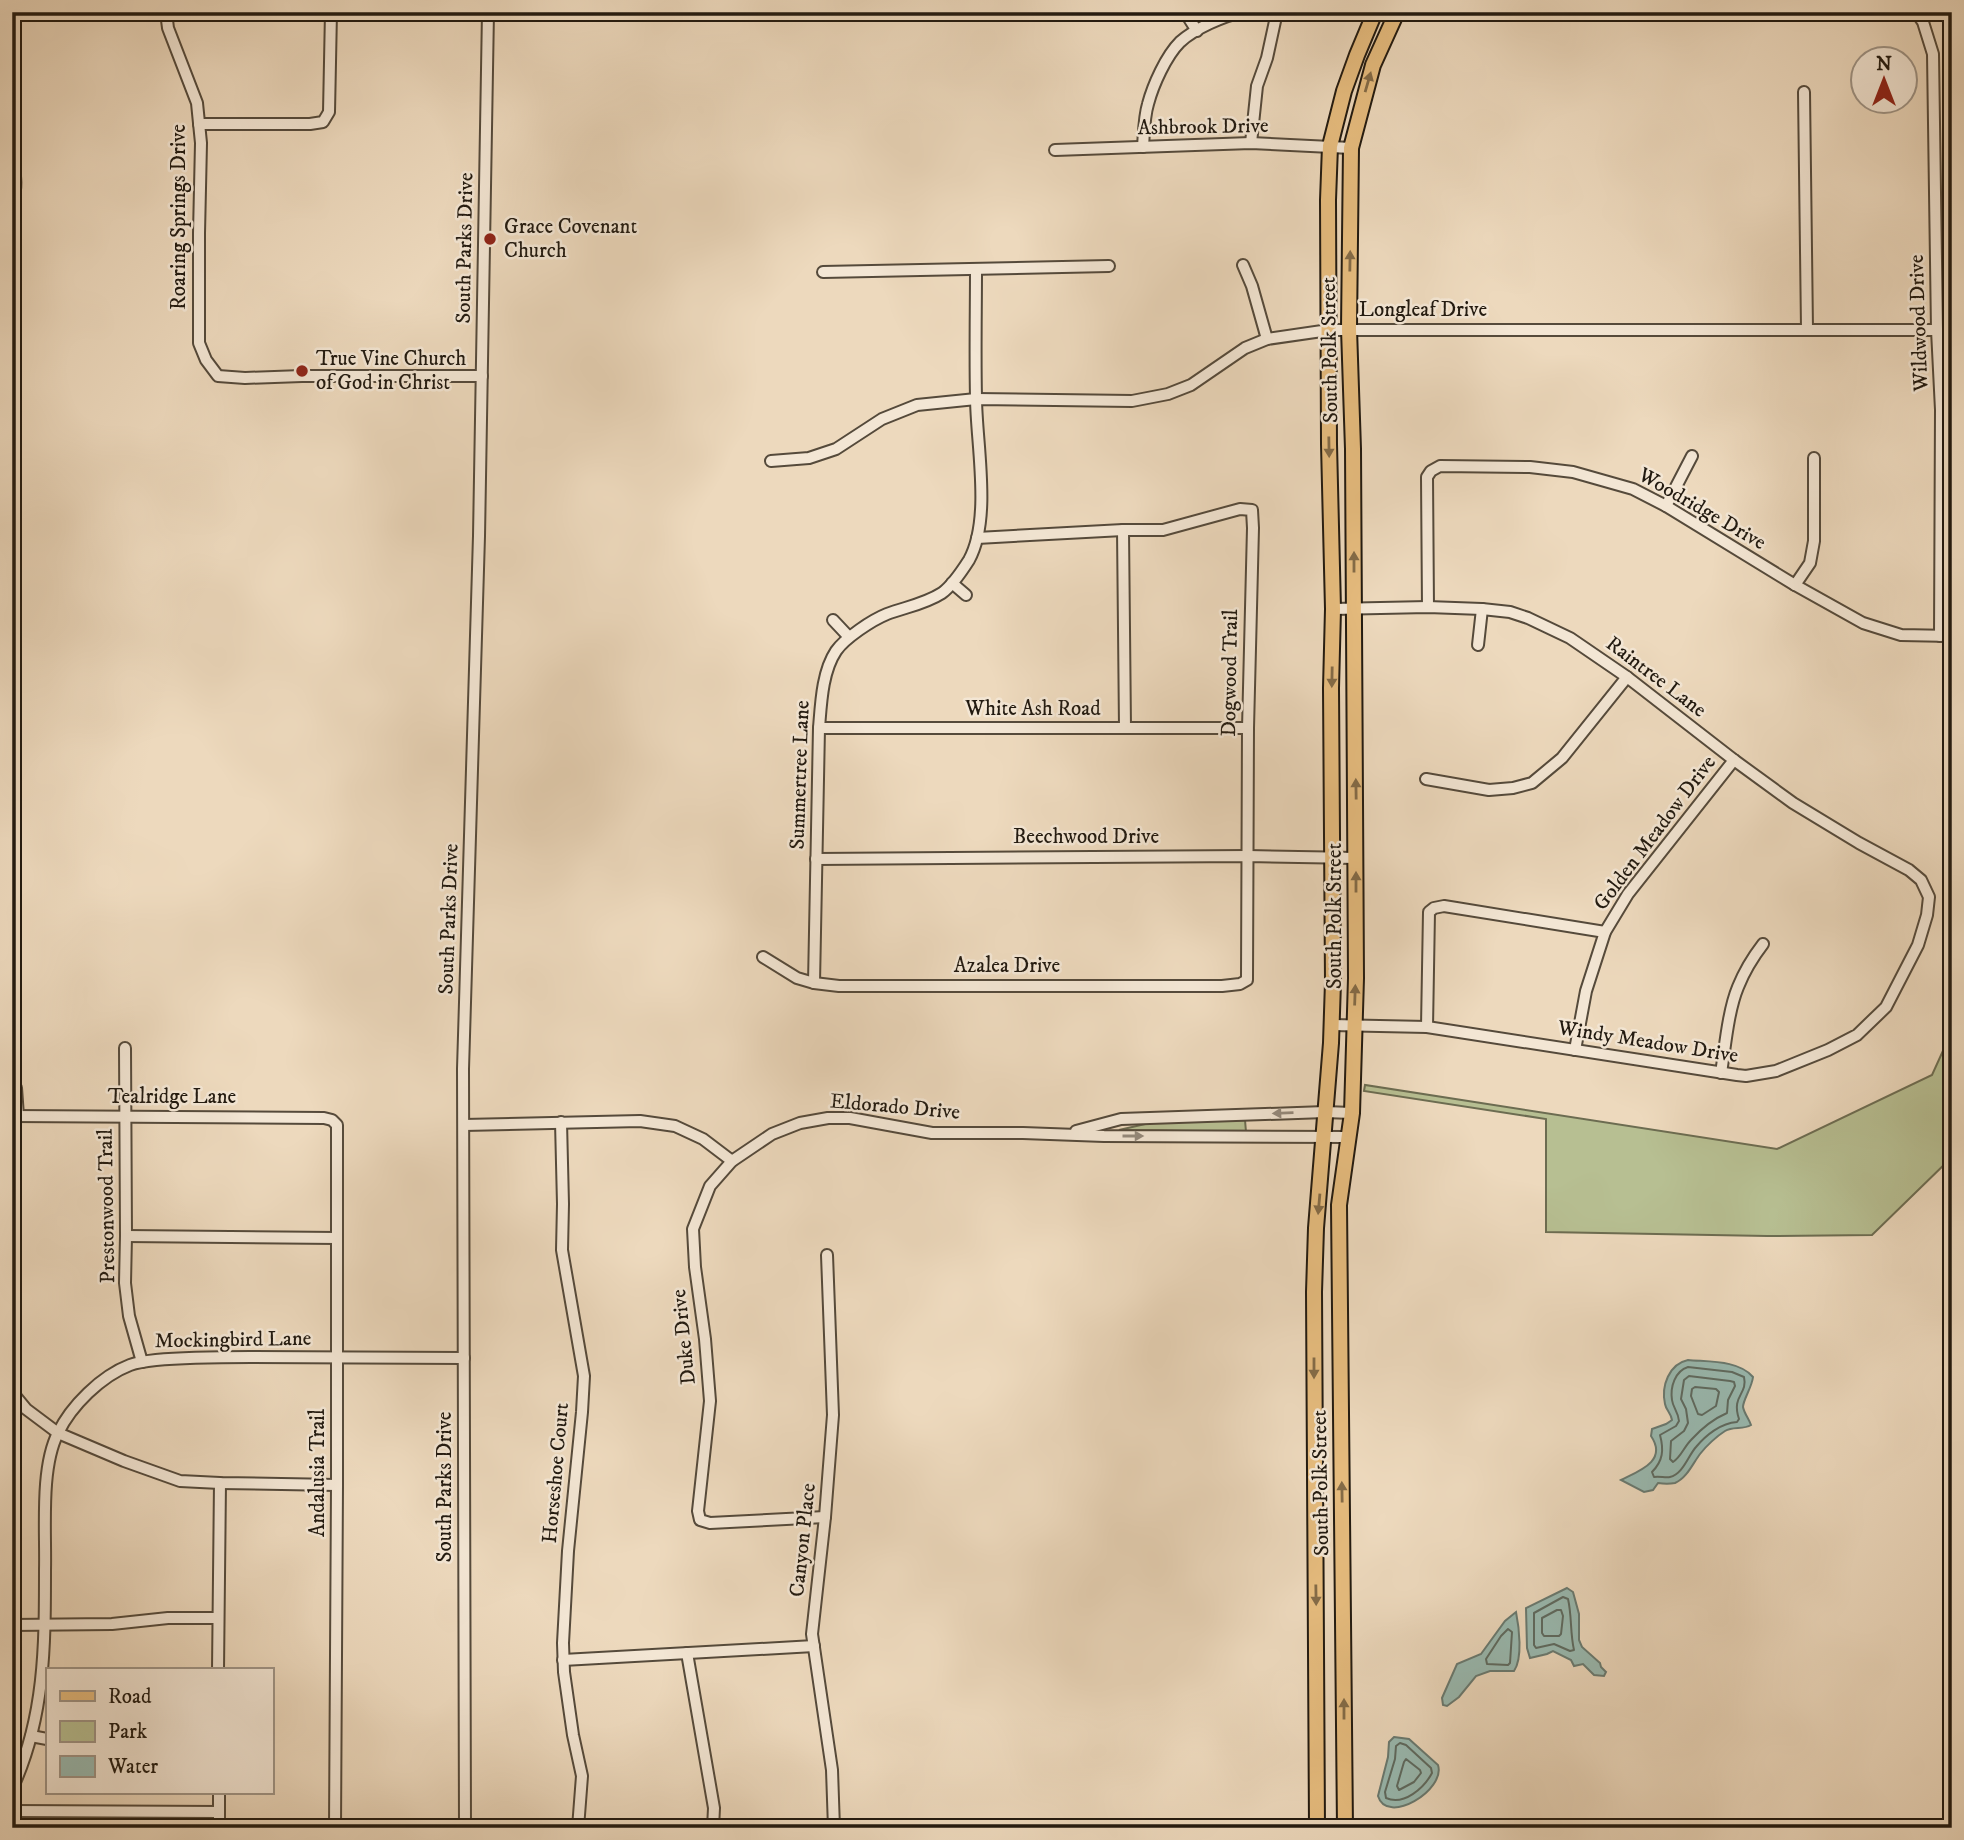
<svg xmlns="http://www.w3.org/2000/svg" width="1964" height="1840" font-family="'IM FELL DW Pica',serif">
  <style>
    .green { fill: #b7bf92; stroke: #6c6c51; stroke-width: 2 }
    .water { fill: #99bab1; stroke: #697a71; stroke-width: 2 }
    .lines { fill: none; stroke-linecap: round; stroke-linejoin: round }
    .shore { stroke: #5e6a60; stroke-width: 2 }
    .minor-casing { stroke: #554a3b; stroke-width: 14 }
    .major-casing { stroke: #221a10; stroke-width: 18 }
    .minor { stroke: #f3e6d4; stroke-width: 10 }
    .major { stroke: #e6bc7e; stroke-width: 14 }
    .oneway { fill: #846b47 }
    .oneway2 { fill: #958a7c }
    .poi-dot { fill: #8f2418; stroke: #f3e6d4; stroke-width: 2.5 }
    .labels { text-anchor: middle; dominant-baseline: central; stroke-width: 5; stroke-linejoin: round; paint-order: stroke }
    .street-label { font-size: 21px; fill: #221a10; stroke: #f3e6d4 }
    .poi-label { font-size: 21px; fill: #221a10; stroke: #f3e6d4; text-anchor: start }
  </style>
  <rect width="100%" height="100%" fill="#edd9bd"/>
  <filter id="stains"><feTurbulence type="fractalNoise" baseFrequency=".00286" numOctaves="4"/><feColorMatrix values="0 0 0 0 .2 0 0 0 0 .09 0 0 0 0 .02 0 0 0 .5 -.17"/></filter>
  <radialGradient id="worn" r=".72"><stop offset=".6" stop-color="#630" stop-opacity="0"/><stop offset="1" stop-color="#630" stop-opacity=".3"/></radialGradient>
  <g class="green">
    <path d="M1952,1031V1157L1872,1235L1767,1236L1546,1232V1119L1364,1091L1365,1085L1777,1149L1932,1075Z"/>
    <path d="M1245,1120L1246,1132L1119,1130L1154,1122Z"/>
  </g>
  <g class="water">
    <path d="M1688,1360C1708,1362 1739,1360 1753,1377C1752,1387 1743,1400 1743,1407C1744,1413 1749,1419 1751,1425C1743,1430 1733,1426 1725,1431C1717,1436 1706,1446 1700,1454C1693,1463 1687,1478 1675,1483C1670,1484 1664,1484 1658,1483L1653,1490L1644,1492L1621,1480C1639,1471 1668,1461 1651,1436L1652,1429L1666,1424L1672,1420C1671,1413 1666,1410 1665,1404C1661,1386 1669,1364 1688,1360Z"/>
    <path d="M1567,1588L1573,1592L1579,1614V1640L1582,1647L1600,1663L1601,1667L1606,1672L1604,1676L1594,1675L1583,1664L1574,1666L1571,1660L1553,1651L1547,1654L1530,1658L1527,1648L1526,1608Z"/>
    <path d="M1516,1612C1519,1627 1523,1658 1514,1671H1490L1476,1676L1459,1697L1447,1706L1443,1705L1442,1698L1457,1664L1481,1654L1505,1621Z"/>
    <path d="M1394,1737L1409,1739L1438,1765C1446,1790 1387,1826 1378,1796L1388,1757L1389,1742Z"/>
  </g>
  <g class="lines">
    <g class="shore">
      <path d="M1688,1367L1732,1372L1744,1377C1748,1395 1731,1395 1739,1419L1737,1422C1721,1423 1706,1435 1696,1447C1688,1456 1683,1474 1670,1477C1666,1478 1659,1476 1654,1477L1652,1472C1663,1461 1664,1450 1660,1435L1676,1426L1679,1421C1678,1411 1673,1408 1672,1400C1670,1387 1675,1371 1688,1367Z"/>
      <path d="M1689,1376L1730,1381L1734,1382L1735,1386L1728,1400L1727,1413C1713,1419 1701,1429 1691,1440C1684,1447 1681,1457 1673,1462L1670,1459L1671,1441L1684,1431L1688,1423L1686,1409L1681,1399L1684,1380Z"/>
      <path d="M1695,1387L1716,1389L1719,1392L1716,1406L1702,1415L1698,1414L1691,1396L1692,1389Z"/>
      <path d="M1563,1597L1568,1599C1572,1616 1570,1633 1574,1650L1570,1651L1554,1644L1536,1648L1534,1645V1613Z"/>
      <path d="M1557,1610H1561L1563,1616L1561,1634L1559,1636H1544L1542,1633V1618Z"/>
      <path d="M1508,1629L1512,1632L1510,1663L1508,1665L1487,1664L1486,1659L1501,1636Z"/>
      <path d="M1400,1743L1406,1745L1431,1768L1432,1773C1424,1788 1404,1806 1386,1798L1385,1792L1395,1759L1396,1746Z"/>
      <path d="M1406,1759L1420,1770L1421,1773L1414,1782L1399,1790L1397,1786L1404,1762Z"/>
    </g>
    <g class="minor-casing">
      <g id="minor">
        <path d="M166,12L168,28L197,103L201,143L199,233V343L206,360L218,376L245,378L302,376H482"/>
        <path d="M1185,12L1197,31"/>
        <path d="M1916,12L1923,22L1933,54L1937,330L1941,410L1940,636"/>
        <path d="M1804,92L1807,329"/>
        <path d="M199,124H310L323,122L329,112L331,12"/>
        <path d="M1251,143L1257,86L1267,58L1277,12"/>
        <path d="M1143,147C1144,133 1144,117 1148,104C1153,85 1166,56 1180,42C1194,29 1225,15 1243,12"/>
        <path d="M1055,150L1251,143L1351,148"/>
        <path d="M12,164C16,175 17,190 12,200"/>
        <path d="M1243,265L1252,286L1267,339"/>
        <path d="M823,272L1109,266"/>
        <path d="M771,461L809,458L836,449L882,419L917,405L976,399L1132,401L1168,394L1191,385L1245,348L1267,339L1329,330H1937"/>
        <path d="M1666,506L1692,456"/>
        <path d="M1123,530L1125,728"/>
        <path d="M952,583L966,595"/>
        <path d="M1795,585L1810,563L1814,541V458"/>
        <path d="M1428,607L1427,477L1431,471L1440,466L1530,467L1573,472L1633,489L1666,506L1795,585L1863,623L1901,635L1952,636"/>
        <path d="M833,620L849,637"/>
        <path d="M1478,645L1482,609"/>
        <path d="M819,728H1248"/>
        <path d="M1426,779L1489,790L1513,788L1532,783L1562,758L1627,677"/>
        <path d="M816,859L1248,856L1356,858"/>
        <path d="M763,957L797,978L814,983L839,986H1222L1240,984L1247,980L1248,728L1253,528L1252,510L1240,509L1163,530H1123L977,538"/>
        <path d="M814,983L819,728C821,704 822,672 836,651C845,638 872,620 887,614C906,607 925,604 942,593C953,585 962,571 969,560C992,518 976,443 976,397C975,354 976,311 976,269"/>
        <path d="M1332,1025L1427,1027L1737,1075L1746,1076L1776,1071L1828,1050L1857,1035L1886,1007L1918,945L1927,915L1929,897L1921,880L1909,870L1859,843L1793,803L1734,760L1627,677L1570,638L1528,618L1510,612L1482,609L1428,607L1333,609"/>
        <path d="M1427,1027L1429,912L1434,908L1444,906L1605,932"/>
        <path d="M125,1048L126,1236L125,1283L129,1316L142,1362"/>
        <path d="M1575,1050L1586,991L1605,932L1628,894L1734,760"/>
        <path d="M1721,1073C1725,1048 1728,1011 1738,987C1744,972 1753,957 1763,944"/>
        <path d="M16,1088L18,1116"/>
        <path d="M12,1116L324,1118L332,1120L337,1125V1485L335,1828"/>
        <path d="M561,1122L563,1204L562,1250L584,1376L582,1412L568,1551L563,1643L564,1672L573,1735L582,1776L578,1828"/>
        <path d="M464,1125L640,1121L675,1126L703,1139L732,1161"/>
        <path d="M1076,1131L1121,1119L1325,1112L1352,1113"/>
        <path d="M126,1236L337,1238"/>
        <path d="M827,1255L833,1415L825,1517L812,1634L832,1770L834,1828"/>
        <path d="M12,1392L26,1409L58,1433L124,1461L180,1481L220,1483L337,1485"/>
        <path d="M825,1517L710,1523L700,1520L698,1511L710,1401L705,1339L695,1267L693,1229L710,1186L732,1161L772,1134L800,1123L828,1118H850L932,1133H1023L1104,1136L1348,1137"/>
        <path d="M12,1625L112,1624L168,1618H218"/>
        <path d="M687,1653L714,1808L713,1828"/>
        <path d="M563,1660L814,1646"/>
        <path d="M218,1670L220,1483"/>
        <path d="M31,1736L47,1739"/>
        <path d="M12,1789C45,1718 45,1646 45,1570C46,1531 40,1468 58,1433C71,1406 101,1376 130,1365C138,1362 147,1361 156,1360C187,1357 219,1357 251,1357C322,1357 393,1358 464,1358"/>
        <path d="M219,1793V1828"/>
        <path d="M12,1811L219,1812"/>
        <path d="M465,1828L463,1069L479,536L488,12"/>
      </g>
    </g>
    <g class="major-casing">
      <g id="major">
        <path d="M1317,1828L1314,1292L1316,1228L1331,1043L1333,982L1331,688L1333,609L1329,444L1328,200L1330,146L1344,91L1357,55L1375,12"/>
        <path d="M1345,1828L1339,1205L1352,1113L1356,978L1353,449L1349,329L1351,148L1373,65L1397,12"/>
      </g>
    </g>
    <use href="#minor" class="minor"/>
    <use href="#major" class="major"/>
  </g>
  <defs><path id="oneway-solid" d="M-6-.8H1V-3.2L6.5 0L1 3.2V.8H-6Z" transform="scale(1.75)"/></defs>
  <g class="oneway">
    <use href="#oneway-solid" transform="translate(1368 82) rotate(-74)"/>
    <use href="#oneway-solid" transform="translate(1350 261) rotate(-89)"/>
    <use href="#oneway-solid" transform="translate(1329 447) rotate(89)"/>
    <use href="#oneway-solid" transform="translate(1354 562) rotate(-90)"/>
    <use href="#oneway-solid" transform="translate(1332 677) rotate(91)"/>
    <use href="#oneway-solid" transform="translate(1356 789) rotate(-91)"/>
    <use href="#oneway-solid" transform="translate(1356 882) rotate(-90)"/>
    <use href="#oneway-solid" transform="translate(1355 995) rotate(-88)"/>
    <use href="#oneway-solid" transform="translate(1319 1204) rotate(95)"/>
    <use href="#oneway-solid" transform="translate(1314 1368) rotate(90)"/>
    <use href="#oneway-solid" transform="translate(1342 1492) rotate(-91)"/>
    <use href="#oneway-solid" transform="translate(1316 1595) rotate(89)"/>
    <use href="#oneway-solid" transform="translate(1344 1709) rotate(-90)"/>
  </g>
  <g class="oneway2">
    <use href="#oneway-solid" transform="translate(1283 1113) rotate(178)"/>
    <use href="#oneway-solid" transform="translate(1133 1136)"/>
  </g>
  <g class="poi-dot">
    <circle cx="490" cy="239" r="7"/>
    <circle cx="302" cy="371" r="7"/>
  </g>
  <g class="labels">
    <g class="street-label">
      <text transform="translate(1203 127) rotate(-1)">Ashbrook Drive</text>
      <text transform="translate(179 217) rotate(-90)">Roaring Springs Drive</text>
      <text transform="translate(465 248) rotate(-89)">South Parks Drive</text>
      <text x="1423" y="310">Longleaf Drive</text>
      <text transform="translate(1919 323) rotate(-92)">Wildwood Drive</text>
      <text transform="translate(1330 350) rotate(-91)">South Polk Street</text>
      <text transform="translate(1702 509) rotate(30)">Woodridge Drive</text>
      <text transform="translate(1230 673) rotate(-89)">Dogwood Trail</text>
      <text transform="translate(1656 677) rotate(37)">Raintree Lane</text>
      <text x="1033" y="709">White Ash Road</text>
      <text transform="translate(800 775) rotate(-88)">Summertree Lane</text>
      <text transform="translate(1655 833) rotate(-53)">Golden Meadow Drive</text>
      <text x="1086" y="837">Beechwood Drive</text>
      <text transform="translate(1335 916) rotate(-90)">South Polk Street</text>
      <text transform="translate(449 919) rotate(-88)">South Parks Drive</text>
      <text x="1007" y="966">Azalea Drive</text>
      <text transform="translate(1648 1042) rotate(9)">Windy Meadow Drive</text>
      <text x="172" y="1097">Tealridge Lane</text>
      <text transform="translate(895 1107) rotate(5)">Eldorado Drive</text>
      <text transform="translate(107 1206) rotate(-91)">Prestonwood Trail</text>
      <text transform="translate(684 1337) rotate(-96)">Duke Drive</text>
      <text transform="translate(233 1340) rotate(-1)">Mockingbird Lane</text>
      <text transform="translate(318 1473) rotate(-90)">Andalusia Trail</text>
      <text transform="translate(556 1473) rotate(-85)">Horseshoe Court</text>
      <text transform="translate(1321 1483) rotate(-91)">South Polk Street</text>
      <text transform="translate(445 1487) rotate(-90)">South Parks Drive</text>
      <text transform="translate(803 1540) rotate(-84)">Canyon Place</text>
    </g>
    <g class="poi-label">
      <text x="504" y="227">Grace Covenant<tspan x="504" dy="24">Church</tspan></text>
      <text x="316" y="359">True Vine Church<tspan x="316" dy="24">of God in Christ</tspan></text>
    </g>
  </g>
  <rect width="1964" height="1840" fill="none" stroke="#edd9bd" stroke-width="42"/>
  <rect x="14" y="14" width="1936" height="1812" fill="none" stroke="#221a10" stroke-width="3.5"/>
  <rect x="21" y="21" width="1922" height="1798" fill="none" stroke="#221a10" stroke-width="2"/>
  <rect x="46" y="1668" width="228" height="126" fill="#f3e6d4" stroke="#9f9486" stroke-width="2"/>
  <rect x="60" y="1691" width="35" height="10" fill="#e6bc7e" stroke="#9f9486" stroke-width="2"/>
  <text x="108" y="1703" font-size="21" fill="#221a10">Road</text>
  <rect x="60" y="1721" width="35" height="21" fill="#b7bf92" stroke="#9f9486" stroke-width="2"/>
  <text x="108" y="1738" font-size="21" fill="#221a10">Park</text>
  <rect x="60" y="1756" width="35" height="21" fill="#99bab1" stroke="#9f9486" stroke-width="2"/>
  <text x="108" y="1773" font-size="21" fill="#221a10">Water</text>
  <g transform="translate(1884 80)"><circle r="33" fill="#f3e6d4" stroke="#9f9486" stroke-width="2"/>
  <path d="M0-5L12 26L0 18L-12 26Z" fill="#8f2418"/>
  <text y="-10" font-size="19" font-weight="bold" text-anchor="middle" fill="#221a10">N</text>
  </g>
  <rect width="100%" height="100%" filter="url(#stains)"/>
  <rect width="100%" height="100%" fill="url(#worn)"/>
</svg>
